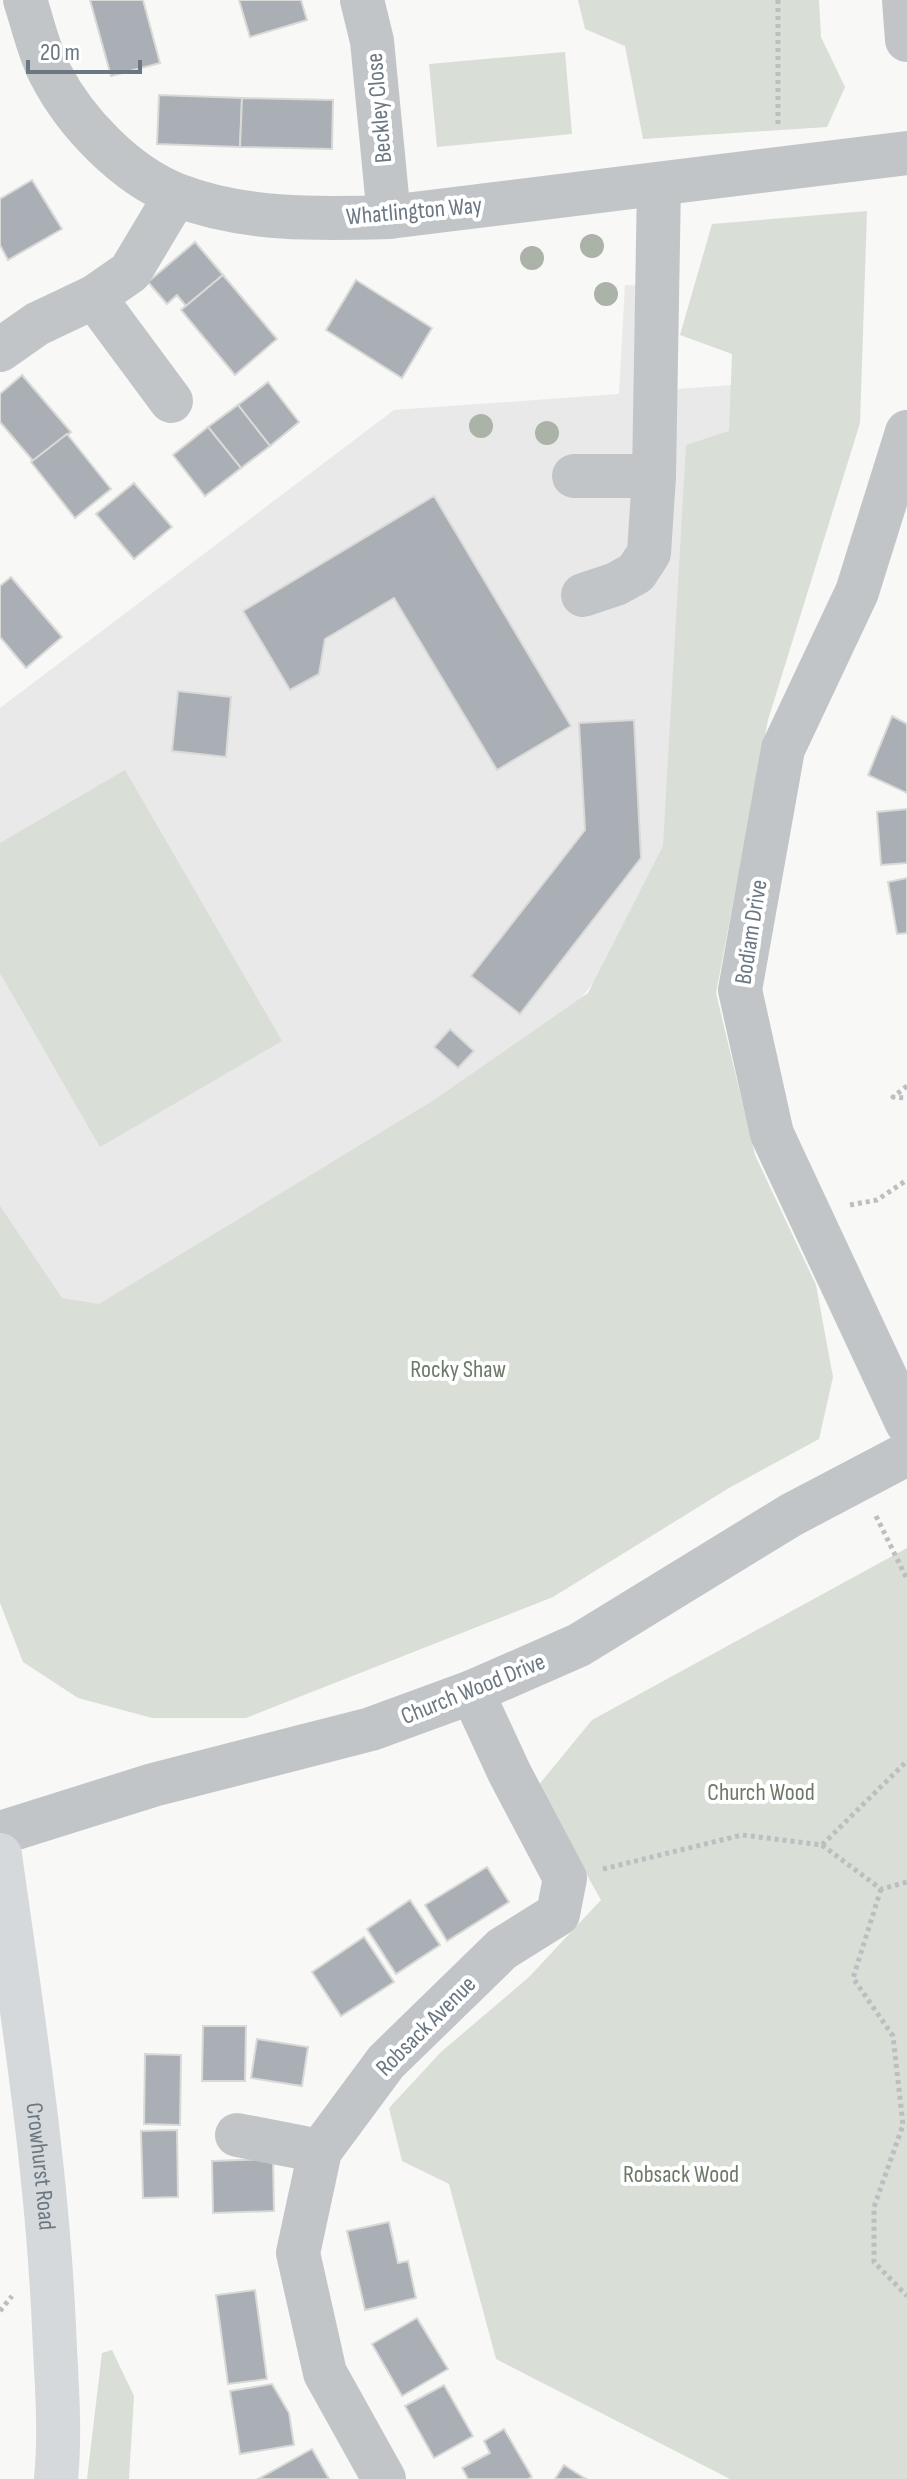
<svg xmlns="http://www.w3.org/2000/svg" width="907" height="2479" font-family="'Sofia Sans Condensed',sans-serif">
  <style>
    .built { fill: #e8e9e8 }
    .green { fill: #d9ded7 }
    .building { fill: #a9afb4; stroke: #d9d9d8; stroke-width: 2 }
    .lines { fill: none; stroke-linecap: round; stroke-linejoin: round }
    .path { stroke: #bcbec0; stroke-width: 5; stroke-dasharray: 4 4; stroke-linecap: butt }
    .minor { stroke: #c2c5c8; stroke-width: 44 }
    .major { stroke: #d5d9dc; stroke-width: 44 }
    .tree { fill: #abb3a8 }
    .labels { text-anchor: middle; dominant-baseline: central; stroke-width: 8; stroke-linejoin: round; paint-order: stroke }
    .street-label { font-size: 24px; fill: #6b7782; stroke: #fff }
    .park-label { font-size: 24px; fill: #6c7a69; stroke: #fff }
  </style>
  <rect width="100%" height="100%" fill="#f8f8f6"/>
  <path class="built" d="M625,285L675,287L677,389L732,385L720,571L664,896L470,1134L76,1340L0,1234V708L394,410L619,394Z"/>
  <g class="green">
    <path d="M578,0H819L821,37L845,87L827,127L643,139L625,46L585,29Z"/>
    <path d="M565,52L572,134L437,147L429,64Z"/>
    <path d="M867,211L860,423L768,720L716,993L755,1155L816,1285L833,1377L819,1439L729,1488L553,1597L246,1718H152L78,1698L23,1662L0,1603V1206L62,1298L99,1304L434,1100L588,993L663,846L686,445L729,431L732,354L680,335L712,224Z"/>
    <path d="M125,770L282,1041L100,1147L0,973V843Z"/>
    <path d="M907,1548V2479H730L496,2359L449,2184L402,2161L389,2108L441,2052L529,1977L601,1900L537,1787L592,1720Z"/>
    <path d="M112,2350L134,2396L129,2479H87L102,2353Z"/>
  </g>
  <g class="building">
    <path d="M90,0H143L160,63L111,76Z"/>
    <path d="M239,0H301L307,20L250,37Z"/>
    <path d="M159,95L242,98L240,147L157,144Z"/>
    <path d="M242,98L333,100L332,149L240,147Z"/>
    <path d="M32,180L62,229L8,260L0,245V199Z"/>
    <path d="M195,242L223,275L186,306L177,295L167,304L148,282Z"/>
    <path d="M223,275L277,339L235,375L181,310Z"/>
    <path d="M356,280L432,328L402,378L326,330Z"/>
    <path d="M22,375L71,432L34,462L0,422V394Z"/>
    <path d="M268,382L299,422L270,446L238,405Z"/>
    <path d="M238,405L270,446L241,468L208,427Z"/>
    <path d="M208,427L241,468L205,496L173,455Z"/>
    <path d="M67,434L111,489L75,518L31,462Z"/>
    <path d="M134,483L172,527L134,559L96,514Z"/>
    <path d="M434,496L571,726L497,770L394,598L325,639L319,674L290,690L243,611Z"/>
    <path d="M11,577L62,637L26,668L0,637V586Z"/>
    <path d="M178,691L231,697L226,757L172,751Z"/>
    <path d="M892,716L907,724V793L868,775Z"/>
    <path d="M634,720L641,858L520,1014L471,976L585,830L579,723Z"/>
    <path d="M907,809V863L881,865L877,812Z"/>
    <path d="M907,878V933L897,934L888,882Z"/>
    <path d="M450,1029L474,1051L458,1068L434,1047Z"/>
    <path d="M487,1867L509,1902L447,1941L425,1905Z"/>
    <path d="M410,1900L440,1945L396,1974L367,1929Z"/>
    <path d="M364,1937L394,1982L341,2016L312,1972Z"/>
    <path d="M203,2026H246L245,2081H202Z"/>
    <path d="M257,2039L308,2047L302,2086L251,2078Z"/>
    <path d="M145,2054L181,2055L180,2125L144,2124Z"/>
    <path d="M177,2130L178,2197L143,2198L141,2131Z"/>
    <path d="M273,2159L274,2211L213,2213L212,2161Z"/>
    <path d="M389,2222L398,2263L408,2261L416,2298L365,2310L347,2231Z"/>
    <path d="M255,2290L267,2379L228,2384L216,2295Z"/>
    <path d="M417,2318L448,2369L402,2396L372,2344Z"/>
    <path d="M272,2384L289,2413L294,2445L240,2454L230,2391Z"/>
    <path d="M444,2385L473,2436L434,2458L405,2406Z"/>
    <path d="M504,2429L532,2477L528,2479H468L462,2468L490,2453L484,2441Z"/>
    <path d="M312,2449L329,2479H258Z"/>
    <path d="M564,2465L586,2479H555Z"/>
  </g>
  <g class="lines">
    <g class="path">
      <path d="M778,0V128"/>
      <path d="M907,1086L893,1097L907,1098"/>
      <path d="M850,1205L877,1200L907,1180"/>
      <path d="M876,1516L907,1579"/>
      <path d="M822,1845L881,1889L907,1882"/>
      <path d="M603,1869L742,1835L822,1845L907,1761"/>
      <path d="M881,1889L853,1978L893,2036L903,2125L874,2207V2262L907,2296"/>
      <path d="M0,2311L12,2296"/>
    </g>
    <g class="minor">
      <path d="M25,0C33,24 39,53 51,75C76,123 126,175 177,195C244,221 319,219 389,217L907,153"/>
      <path d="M362,0L372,41L389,217"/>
      <path d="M904,0L907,40"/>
      <path d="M94,297L171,401"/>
      <path d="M0,350L37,324L94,297L130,272L176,195"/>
      <path d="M907,432L857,592L783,749L740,990L772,1134L907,1423"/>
      <path d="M574,476H654"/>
      <path d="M583,595L616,584L636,573L649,553L654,476L659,184"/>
      <path d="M0,1833L153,1785L371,1729L472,1692L579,1645L791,1515L907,1454"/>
      <path d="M237,2135L320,2151"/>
      <path d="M384,2479L325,2373L298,2253L320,2151L386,2062L502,1949L558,1914L565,1878L510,1774L472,1692"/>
    </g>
    <path class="major" id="s1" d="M0,1855C22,2012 47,2168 54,2327C56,2378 61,2428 56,2479"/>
  </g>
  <g class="tree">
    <circle cx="592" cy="246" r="12"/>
    <circle cx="532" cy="258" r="12"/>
    <circle cx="606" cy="294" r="12"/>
    <circle cx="481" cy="426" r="12"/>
    <circle cx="547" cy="433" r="12"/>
  </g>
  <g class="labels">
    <g class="street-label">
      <text transform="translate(379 108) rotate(-95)">Beckley Close</text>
      <text transform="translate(414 211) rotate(-5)">Whatlington Way</text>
      <text transform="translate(751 932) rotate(-81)">Bodiam Drive</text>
      <text transform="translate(473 1689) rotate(-22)">Church Wood Drive</text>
      <text transform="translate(426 2026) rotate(-45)">Robsack Avenue</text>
      <text stroke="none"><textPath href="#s1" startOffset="314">Crowhurst Road</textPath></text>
    </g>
    <g class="park-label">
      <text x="458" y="1369">Rocky Shaw</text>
      <text x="761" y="1792">Church Wood</text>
      <text x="681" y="2174">Robsack Wood</text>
    </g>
  </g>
  <path d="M28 60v12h112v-12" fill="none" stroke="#6b7782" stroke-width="4"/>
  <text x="40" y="60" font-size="24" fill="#6b7782" stroke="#ffffff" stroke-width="6" paint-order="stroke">20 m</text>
</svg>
